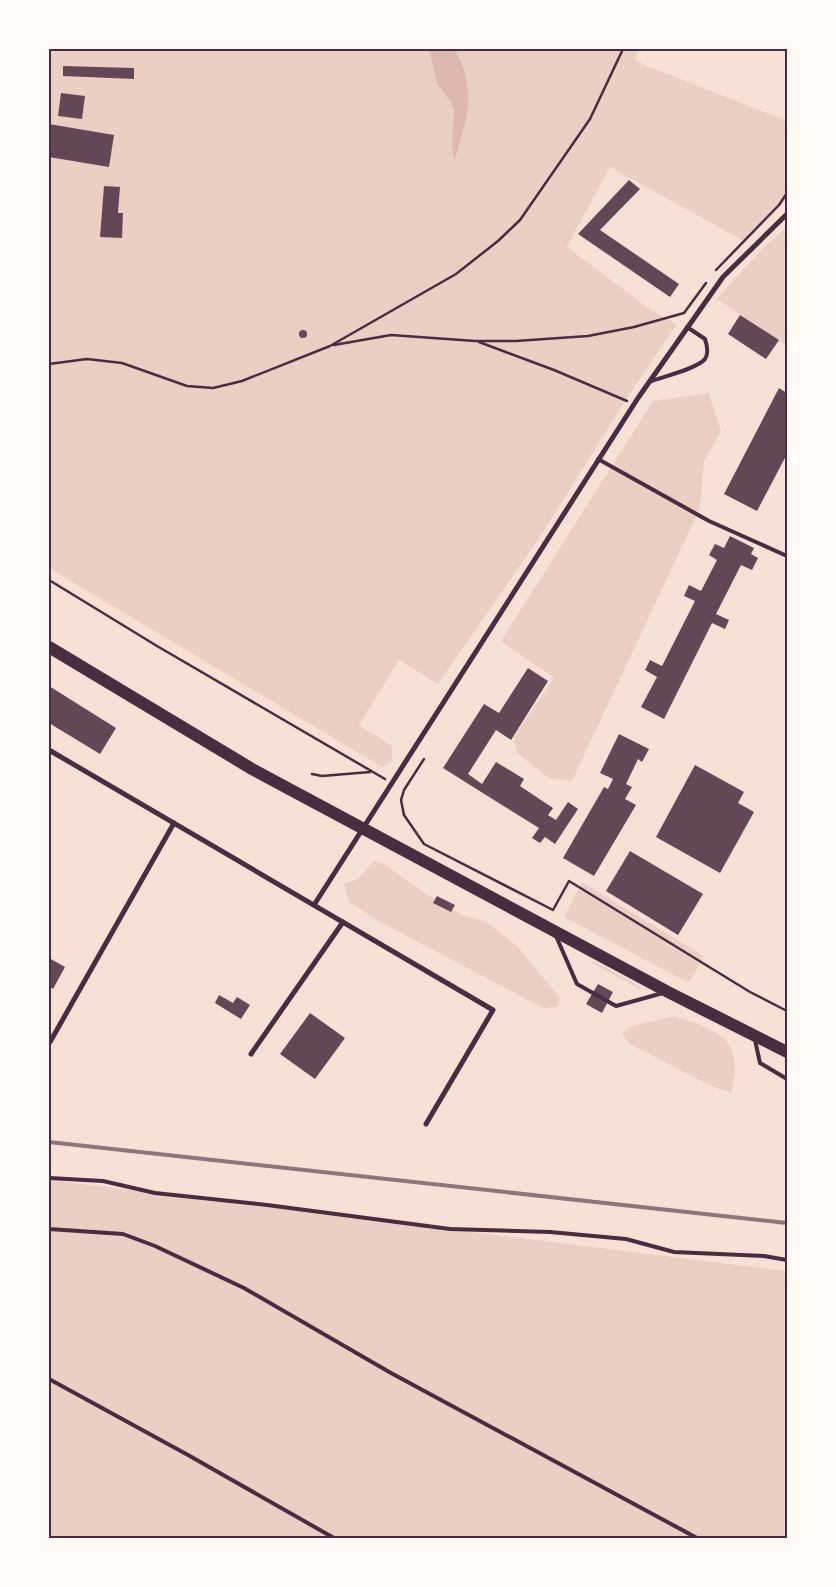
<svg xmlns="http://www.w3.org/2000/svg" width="836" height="1587" font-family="Mulish,sans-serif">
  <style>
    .green { fill: #ebcfc5 }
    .water { fill: #dcb8b0 }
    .building { fill: #644757 }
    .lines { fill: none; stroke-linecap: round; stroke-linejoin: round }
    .path { stroke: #4a2c40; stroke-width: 2.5 }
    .service { stroke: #4a2c40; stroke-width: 4 }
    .minor { stroke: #4a2c40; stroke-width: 5 }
    .primary { stroke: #4a2c40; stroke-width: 12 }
    .rail { stroke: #8f747c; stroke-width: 4 }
    .neatline { fill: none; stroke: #4a2c40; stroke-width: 2 }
  </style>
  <rect width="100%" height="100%" fill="#f7e1d7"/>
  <g class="green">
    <path d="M49,49H638L635,61L787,121V199L744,241L610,167L567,247L651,310L677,324L629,395L540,537L438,684L399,660L359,725L392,746V761L382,767L49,568Z"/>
    <path d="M787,227V346L717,299L765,246Z"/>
    <path d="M709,393L721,432L704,461L700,508L572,781L549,778L517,753L514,737L554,678L501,641L653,401Z"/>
    <path d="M374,861L384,864L426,894L461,915L485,921L517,946L560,998L557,1007L543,1008L380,922L349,902L344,884L359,878Z"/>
    <path d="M582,882L704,956L689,983L564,917Z"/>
    <path d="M593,961L641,987L640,989L592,963Z"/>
    <path d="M674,1016C690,1021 716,1029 726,1041C738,1054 736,1079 731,1093L709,1085L630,1044L622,1033L632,1026Z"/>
    <path d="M49,1180L787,1271V1538H49Z"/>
  </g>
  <path class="water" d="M429,49H455C477,92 468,117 454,161L452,145L454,111L450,100L437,84Z"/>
  <g class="building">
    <path d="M63,66L134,68V79L63,76Z"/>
    <path d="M61,93L85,96L82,119L58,116Z"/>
    <path d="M49,124L114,135L109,167L49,157Z"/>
    <path d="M629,180L640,189L600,230L679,284L670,297L578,234Z"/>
    <path d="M104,186L120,187L118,213H123L122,238L100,237Z"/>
    <path d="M740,315L779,340L766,359L728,334Z"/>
    <circle cx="303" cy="334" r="4"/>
    <path d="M779,388L787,393V454L757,511L724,494Z"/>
    <path d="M730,536L754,548L751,554L758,558L752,570L741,565L716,614L729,620L725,629L712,623L664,719L641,707L657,677L645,670L650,660L662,666L695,601L684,596L689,585L701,591L717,560L709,555L715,544L724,548Z"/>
    <path d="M528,668L548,681L511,740L496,730L468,774L482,784L496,762L524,779L520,786L553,808L548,815L556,820L568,802L578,809L555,844L545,837L540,843L532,838L539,828L443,768L484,704L499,713Z"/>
    <path d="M49,686L116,728L100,754L49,723Z"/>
    <path d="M619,734L649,749L642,762L638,759L626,784L632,787L625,799L636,805L594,876L563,858L604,787L608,789L613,779L600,773Z"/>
    <path d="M695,765L744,792L738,803L754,812L720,873L656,837Z"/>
    <path d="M630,851L703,894L678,935L606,891Z"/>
    <path d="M437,896L455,905L451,912L433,903Z"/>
    <path d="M49,958L65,967L53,989L49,986Z"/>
    <path d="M598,984L613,992L602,1013L586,1004Z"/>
    <path d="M219,995L233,1003L237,997L250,1005L241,1019L215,1003Z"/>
    <path d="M310,1013L345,1038L315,1079L280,1054Z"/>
  </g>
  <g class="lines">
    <g class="path">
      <path d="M716,270L779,205L787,193"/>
      <path d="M479,342L554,370L627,401"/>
      <path d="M334,345L391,335L475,341H516L588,336L634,327L684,313L706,283"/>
      <path d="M49,364L87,359L122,363L187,386L213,388L242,381L330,346L456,274L498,241L520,220L590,119L623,49"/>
      <path d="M49,580L157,646L385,779"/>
      <path d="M424,759L404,790L401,800L404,815L424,844L553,910L569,881L750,992L787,1011"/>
      <path d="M312,774L322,776L370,772"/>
    </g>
    <g class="service">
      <path d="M649,382C661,377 697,369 705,359C709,353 707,345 705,339L687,327"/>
      <path d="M598,459L709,521L787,556"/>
      <path d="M556,936L577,984L616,1006L663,993"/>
      <path d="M755,1040L760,1063L787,1079"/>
      <path d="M49,1178L103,1181L155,1193L267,1205L450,1229L550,1232L626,1239L674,1252L764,1256L787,1260"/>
      <path d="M49,1229L123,1234L155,1246L244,1288L391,1373L697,1538"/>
      <path d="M49,1379L188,1455L334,1538"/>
    </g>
    <g class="minor">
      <path d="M49,750L493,1010L426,1124"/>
      <path d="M314,905L638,398L723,277L787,214"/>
      <path d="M50,1042L174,823"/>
      <path d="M251,1054L343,922"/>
    </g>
    <path class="primary" d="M49,647L252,769L668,992L787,1052"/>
    <path class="rail" d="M49,1142L787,1223"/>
  </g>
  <rect width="836" height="1587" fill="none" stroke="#fffaf5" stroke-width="100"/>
  <rect x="50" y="50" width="736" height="1487" class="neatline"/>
</svg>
